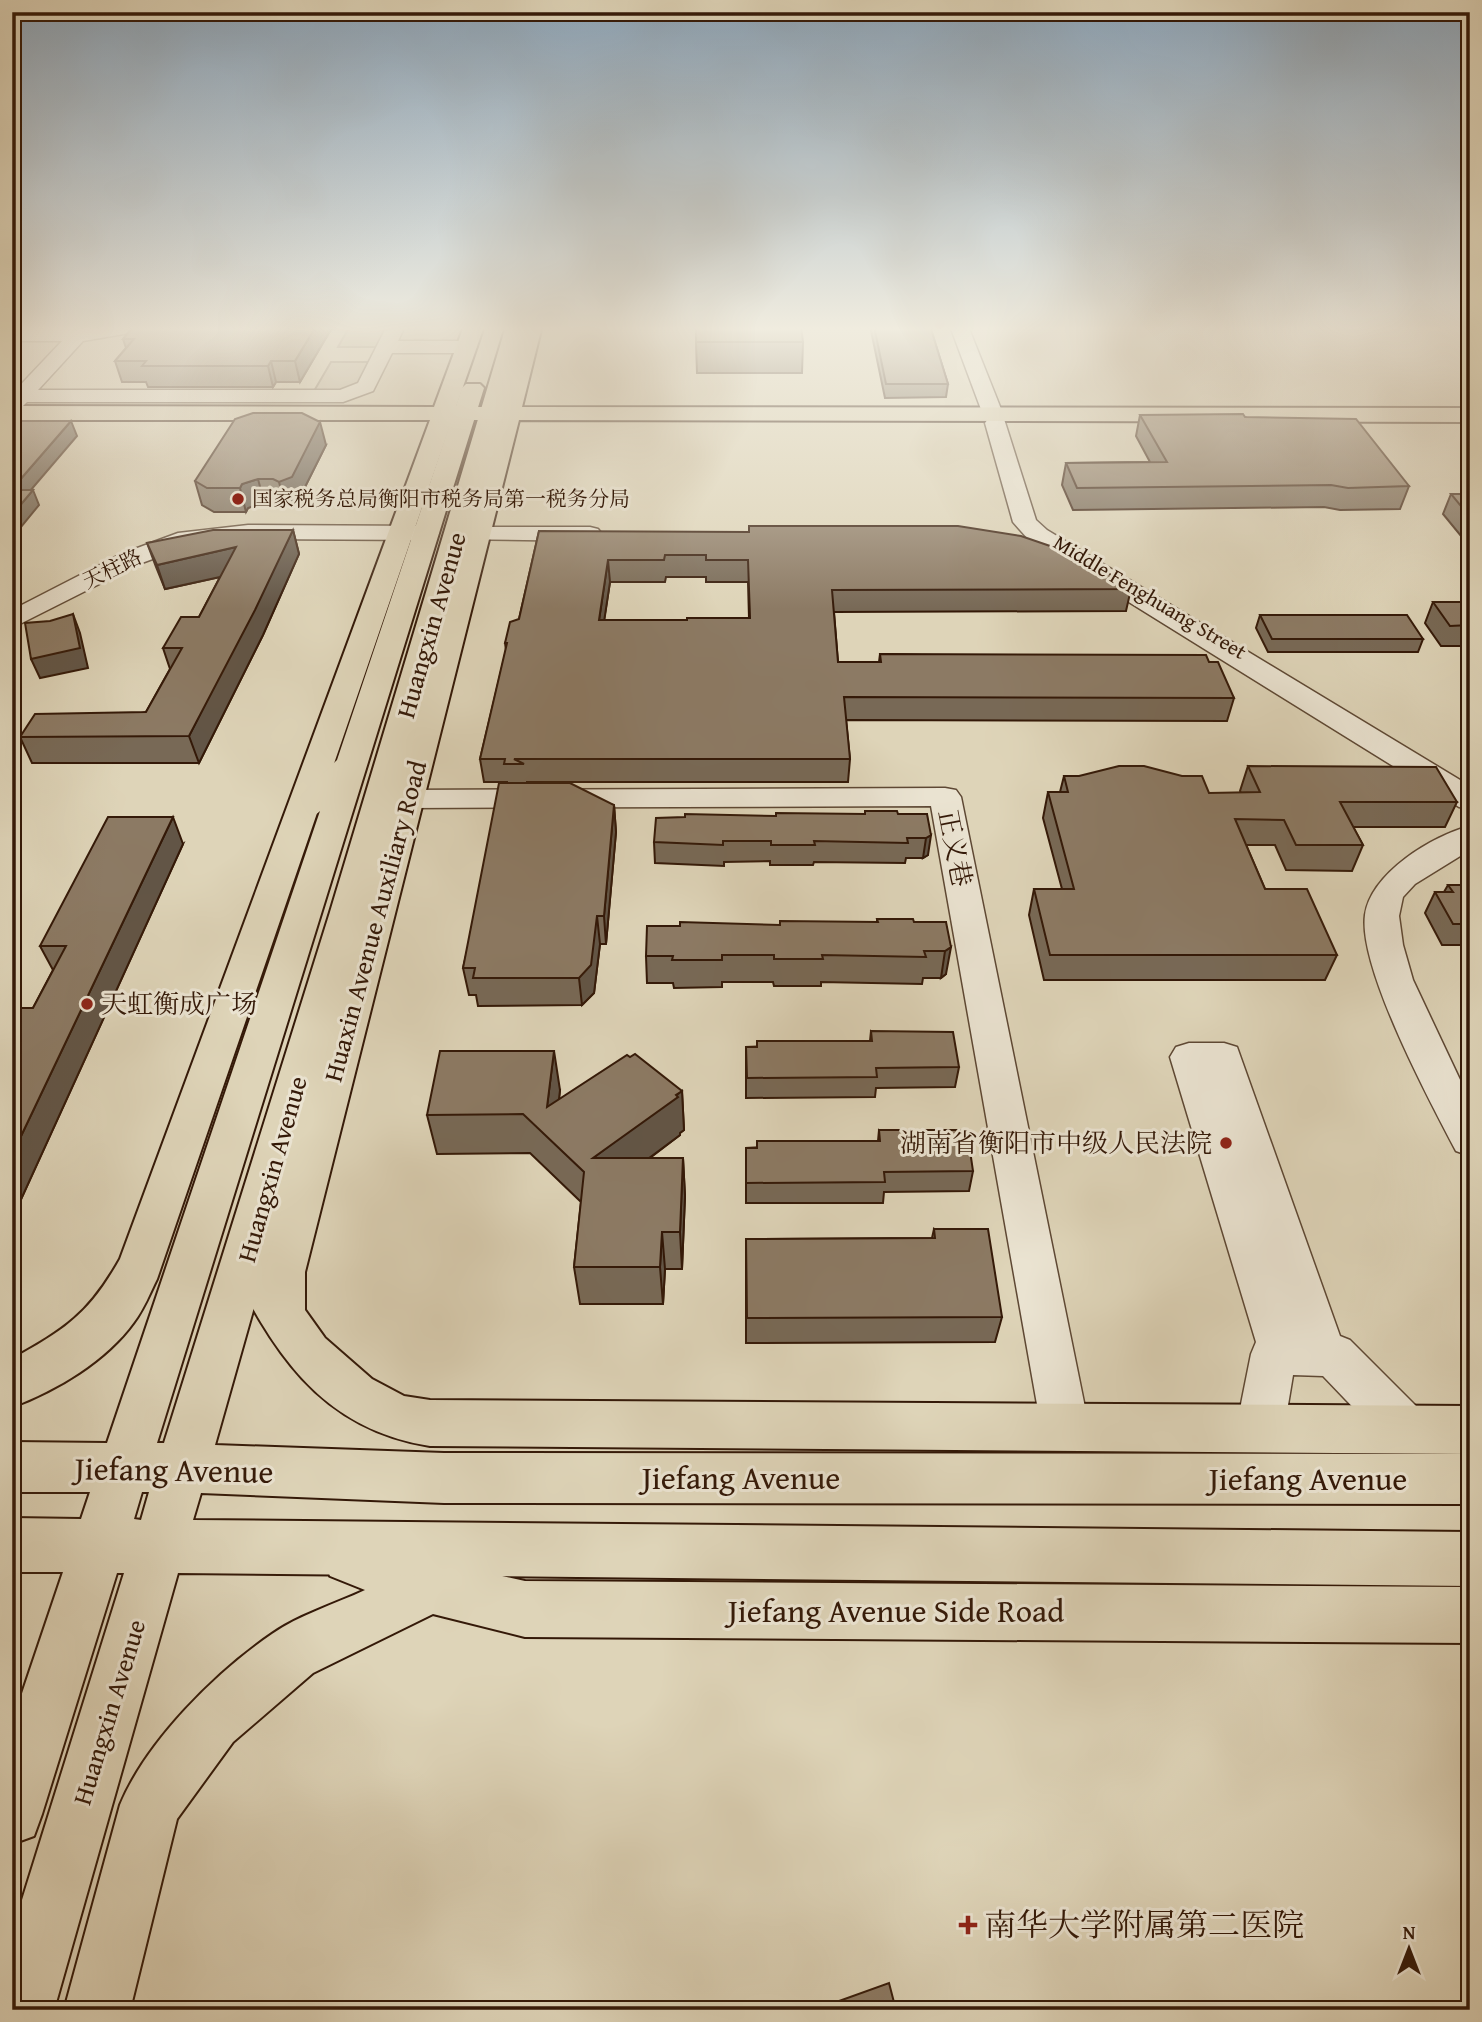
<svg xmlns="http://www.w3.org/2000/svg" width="1482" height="2022" font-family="'Gentium Book Plus','Noto Serif SC',serif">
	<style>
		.green { fill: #c1b49a; stroke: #7a6651; stroke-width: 2 }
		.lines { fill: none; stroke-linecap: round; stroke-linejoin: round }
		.minor-casing { stroke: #5e4834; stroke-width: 3 }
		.major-casing { stroke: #341908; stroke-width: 4 }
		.highway-casing { stroke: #341908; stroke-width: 4 }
		.minor { fill: #eae3d1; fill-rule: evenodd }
		.major { fill: #ded4b8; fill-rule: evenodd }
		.highway { fill: #ded4b8; fill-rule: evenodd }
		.wall { fill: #786956; stroke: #341908; stroke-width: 2; fill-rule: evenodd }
		.shaded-wall { fill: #625546; stroke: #341908; stroke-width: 2 }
		.building { fill: #8c7a64; stroke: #341908; stroke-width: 2; fill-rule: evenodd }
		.poi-dot { fill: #8f2418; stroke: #eae3d1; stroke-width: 2.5 }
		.labels { text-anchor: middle; stroke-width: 6; stroke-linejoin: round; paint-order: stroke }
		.far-poi-label { font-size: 21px; fill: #341908; stroke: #eae3d1; text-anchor: start }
		.far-street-label { font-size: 21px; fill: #341908; stroke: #eae3d1 }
		.street-label { font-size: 26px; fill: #341908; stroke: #eae3d1 }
		.poi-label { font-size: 26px; fill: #341908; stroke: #eae3d1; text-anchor: start }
		.near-street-label { font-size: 32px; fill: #341908; stroke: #eae3d1 }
		.near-poi-label { font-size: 32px; fill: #341908; stroke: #eae3d1; text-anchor: start }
	</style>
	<rect width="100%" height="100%" fill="#ded4b8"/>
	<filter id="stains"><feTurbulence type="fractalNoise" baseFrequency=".00286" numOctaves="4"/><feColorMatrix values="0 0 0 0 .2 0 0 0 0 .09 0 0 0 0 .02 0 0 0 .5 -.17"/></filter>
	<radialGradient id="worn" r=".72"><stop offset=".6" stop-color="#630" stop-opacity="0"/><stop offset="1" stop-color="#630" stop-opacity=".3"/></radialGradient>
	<path class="green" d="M350,326h39l-12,21h-39z
		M331,362h41l-15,30 -43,-1z"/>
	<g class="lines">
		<g class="minor-casing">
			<path id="minor" d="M106,326h39l-9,6 -53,9 -45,49h302l18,-7 29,-57h18l-7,15h69l10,6 -10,6h-75l-19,38 -30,11h-316l-8,8 -7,2v-18l50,-53h-50v-12l65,1z
				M950,326h18l33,83 5,6 -2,4 32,101 11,10 423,256v23l-11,-2 -430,-267 -16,-18 -28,-99 3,-4 -6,-7z
				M248,525l179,1 8,2 4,5 -4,5 -8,2 -179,-1 -57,6 -52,19 -127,64v-18l109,-56 57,-21z
				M458,527h132l8,2 4,5 -4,5 -8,2 -140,-2 -4,-5 4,-5z
				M945,788l11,2 5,7 128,630 -7,16 -17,6 -17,-6 -7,-16 -110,-621 -523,2 -11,-2 -5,-7 5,-7 11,-2z
				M1470,826v24l-55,34 -12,13 -4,19 4,29 10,35 57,121v55l-14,-5c-26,-49 -98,-184 -91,-236 6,-42 67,-79 105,-89z
				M1189,1043h35l13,4 103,289 10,4 73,73 7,16 -7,16 -17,6 -17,-6 -66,-69 -30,-1 -9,54 -7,16 -17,6 -17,-6 -7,-16 15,-75 5,-12 -86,-285 6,-10z"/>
		</g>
		<g class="major-casing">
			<path id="major" d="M464,326h20l-28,81h45l22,-81h19l-20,81 948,1v14l-951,-2 -214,852v38l20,28 47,41 32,17 26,4 1040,6v48l-1040,-8c-113,-18 -159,-98 -206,-193l7,-14 16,-5 16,5 4,6 230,-825h-45l-295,859c-7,14 -13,30 -23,43 -28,39 -77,68 -122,85v-48c54,-30 77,-45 108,-100l310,-839h-418v-14l422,1z
				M349,1530l79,29 13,-4 19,8 2,4 63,14 945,6v56l-945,-6 -92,-23 -120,59 -80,69 -56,77 -47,191h-66l56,-205c26,-63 96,-133 152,-171 27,-19 63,-30 93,-44l-35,-14 -8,-19 8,-19z"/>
		</g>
		<g class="highway-casing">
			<path id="highway" d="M506,326h20l-160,586 -151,533 229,8 1026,1v50l-1026,-1 -243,-10 -8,27 1277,12v54l-1292,-13 -124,437h-42v-78l112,-359h-7l-75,241 -8,22 -22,8v-121l51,-151h-51v-54l69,1 9,-27h-78v-50l95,1 213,-632c-9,9 -17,8 -29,5l-4,-7 50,-49 125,-372 4,-4h14l4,4 -327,1055h7l166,-531zM142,1492h7l-8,28 -7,-1z"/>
		</g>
		<use href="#minor" class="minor"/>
		<use href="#major" class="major"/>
		<use href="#highway" class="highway"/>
	</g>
	<path class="wall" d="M134,326h199l-33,56h-24l-3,5h-125l-2,-5h-24l-7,-21 11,-13 -3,-9z
		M870,326h60l18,58 -2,13 -61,1z
		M696,342h107l-1,31h-105z
		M1140,415l105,2 164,69 -9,23 -60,1 -16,-3 -251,3 -11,-25 4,-22 84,-1 -14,-26z
		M326,445l-28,56 -13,5 -6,-3 -15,-1 -16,6 -2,4h-32l-12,-7 -7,-24z
		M1451,494h19v53l-27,-33z
		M293,530l6,24 -36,81 -64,128h-167l-12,-26 126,-25 24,-43 -7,-21 36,-31 21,-40 -55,12 -9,-22 -9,-24z
		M539,531l592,58 -5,22 -292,1 4,50h41l1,-8 329,8 25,36 -7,23 -381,-1 4,39 -2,23h-321v1l87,22 2,27 -10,112h-6l-6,49 -12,12 -104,1 -2,-11h-7l-6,-27 44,-185v-1h-23l-4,-23 26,-109 -1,-7 14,-24zM666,577h40v5h42l1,36 -62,2h-83l6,-38h55z
		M1433,602h37v44h-29l-16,-23z
		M1260,615l163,24 -5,13h-150l-12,-24z
		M1248,766l209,36 -12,25h-92l10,18 -11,26 -66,-1 -11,-25h-29l19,44 72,66 -12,25h-281l-15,-65 5,-26h28l-19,-71 5,-26h12l4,-16h118l27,17h32l-1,-2z
		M898,814h29l1,41 -5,3h-17l-1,5 -91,-1 -1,3h-43v-4l-46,1v4l-69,-3 -1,-21 122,-26z
		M183,844l-165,362h-6v-198h21l20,-38 -13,-24z
		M1448,885h22v60h-28l-17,-32 10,-21h9z
		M877,919l37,3h32v52l-5,4h-18l-1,6 -101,-2v4h-47l-1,-4h-51v5l-48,1 -1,-5h-26l-1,-27 134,-31 97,-3z
		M871,1031l88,36 -4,20 -79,1 -1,9 -129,1v-51l124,-6z
		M560,1090l-1,9 123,-8 2,39 -4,3v2l-30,23h33l2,38 -3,73h-17l-2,35h-83l-6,-37 7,-65 -51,-49 -93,1 -10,-39z
		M879,1130l94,41 -4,20 -85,1 -1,11h-137v-55l132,-7z
		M934,1229l68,88 -7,25 -249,1v-104l186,-1z"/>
	<path class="shaded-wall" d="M316,326h17l-33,56 -5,-21z
		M271,361l5,21 -3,5 -5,-21z
		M71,421l6,15 -59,69 -6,-16z
		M320,422l6,23 -28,56 -13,5 -6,-24z
		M258,479l6,23 -16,6 -2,4 -6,-24 2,-4z
		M33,490l6,15 -27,33v-23z
		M293,530l6,24 -36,81 -64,128 -10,-27z
		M236,547l7,25 -78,17 -8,-24z
		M608,560l2,22 -9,60 -2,-22z
		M73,614l7,19 8,35 -48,10 -9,-19z
		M614,805l2,27 -10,112 -2,-28z
		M173,817l10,27 -165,362 -6,-9v-42z
		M931,835l-3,20 -5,3 3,-20z
		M597,916l3,28 -6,49 -12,12 -3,-27z
		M951,947l-5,27 -5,4 4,-27z
		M554,1051l6,39 -6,53 -7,-36z
		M682,1091l2,39 -4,3v2l-82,61 -5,-38z
		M683,1158l2,38 -3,73 -2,-37z
		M662,1232l3,37 -2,35 -3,-37z"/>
	<path class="building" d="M134,326h182l-21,35h-24l-3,5h-126l4,-5h-31l19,-22h-11z
		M696,326h105l2,16h-107z
		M874,326h56l18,58h-62z
		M253,413h49l18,9 -28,55 -13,5 -6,-3h-15l-16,5 -2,4h-33l-12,-7 40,-62z
		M1243,414l2,3 111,2 53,67 -61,2 -17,-3 -254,3 -11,-25 101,-1 -27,-47z
		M12,421h59l-59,68z
		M12,490h21l-21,25z
		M1451,494h19v23z
		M749,526h209l63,10 67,23 43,30 -299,1 6,72h43l-1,-8 326,1 3,7h9l16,36 -390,-1 6,62h-336l10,5h-20l1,-5h-25l27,-116h-2l5,-21 9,-3 20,-88 210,1zM665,555h41v5h42l2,58h-63v2h-88l9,-60h56z
		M213,530h80l-38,80 -66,126 -169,1 15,-23 111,-2 36,-64h-19l18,-31h18l37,-70 -79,18 -10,-22z
		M1433,602h37v23l-20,1z
		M73,614l7,34 -49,11 -6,-36 25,-2z
		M1260,615h147l16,24h-151z
		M1119,766h25l38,10h20l7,17 51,-1 -12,-26 188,1 21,35h-117l23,43h-67l-12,-25 -49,-1 30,70h42l30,66h-287l-16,-66h40l-26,-97h20l-4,-16h15z
		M499,783h71l44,22 -10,111h-7l-6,49 -12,13h-106l2,-10h-12z
		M865,811h32l1,3h29l4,21 -5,3h-19l1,5 -94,-2 1,4h-44v-4h-48v4l-69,-3 2,-24 29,-1v-3l91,2v-3l89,1z
		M108,817h65l-161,338v-147h21l33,-62h-26z
		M1448,885h22v39h-17l-18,-32h18z
		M877,919h36l1,3h32l5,25 -6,4h-21l2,6 -104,-2 1,4h-49v-4h-52v5h-50l1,-4h-27l1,-30h33v-4l100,3v-4l98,1z
		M871,1031l82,1 6,35 -83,1 1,9 -130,1 -1,-31h11v-6h115z
		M440,1051h114l-7,56 80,-52 3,2 5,-3 47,37 -6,4 2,2 -85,61h90l-3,74h-18l-2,35h-86l10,-95 -61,-58 -96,1z
		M879,1130h88l6,41 -89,1 1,10 -139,1v-35h11v-7h123z
		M934,1229h54l14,88 -255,1 -1,-79 189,-1z
		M889,1983l7,27h-82z"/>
	<linearGradient id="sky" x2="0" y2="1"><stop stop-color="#8da7bd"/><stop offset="0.54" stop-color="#f0ecdf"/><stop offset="1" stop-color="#f0ecdf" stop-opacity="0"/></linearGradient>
	<rect width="1482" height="609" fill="url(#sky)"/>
	<g class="poi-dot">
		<circle cx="238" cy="499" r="7"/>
		<circle cx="87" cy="1004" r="7"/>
		<circle cx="1226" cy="1143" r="7"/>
		<path d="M964.5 1914.5h7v7h7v7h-7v7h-7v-7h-7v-7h7z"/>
	</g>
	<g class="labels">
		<g class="far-poi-label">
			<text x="252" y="506">国家税务总局衡阳市税务局第一税务分局</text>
		</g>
		<g class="far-street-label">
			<text transform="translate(112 569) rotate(-26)" y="7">天柱路</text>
			<text transform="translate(1150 597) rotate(31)" y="7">Middle Fenghuang Street</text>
		</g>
		<g class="street-label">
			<text transform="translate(431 625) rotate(-74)" y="9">Huangxin Avenue</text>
			<text transform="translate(955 848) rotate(79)" y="9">正义巷</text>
			<text transform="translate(375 921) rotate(-75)" y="9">Huaxin Avenue Auxiliary Road</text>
			<text transform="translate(272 1169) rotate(-74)" y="9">Huangxin Avenue</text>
			<text transform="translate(109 1712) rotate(-73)" y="9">Huangxin Avenue</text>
		</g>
		<g class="poi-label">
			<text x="101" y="1013">天虹衡成广场</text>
			<text x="1212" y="1152" text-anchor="end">湖南省衡阳市中级人民法院</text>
		</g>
		<g class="near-street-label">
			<text transform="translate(174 1470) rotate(1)" y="11">Jiefang Avenue</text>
			<text x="741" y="1489">Jiefang Avenue</text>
			<text x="1308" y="1490">Jiefang Avenue</text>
			<text x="896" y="1622">Jiefang Avenue Side Road</text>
		</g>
		<g class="near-poi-label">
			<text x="984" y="1936">南华大学附属第二医院</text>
		</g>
	</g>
	<rect width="1482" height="2022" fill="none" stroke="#ded4b8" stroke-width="42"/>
	<rect x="14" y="14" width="1454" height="1994" fill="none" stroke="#341908" stroke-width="3.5"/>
	<rect x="21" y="21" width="1440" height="1980" fill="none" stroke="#341908" stroke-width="2"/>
	<g transform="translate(1409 1949)" stroke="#eae3d1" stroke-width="5" paint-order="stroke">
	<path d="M0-5L12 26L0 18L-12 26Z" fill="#341908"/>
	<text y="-10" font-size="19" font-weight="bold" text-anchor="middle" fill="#341908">N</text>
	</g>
	<rect width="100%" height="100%" filter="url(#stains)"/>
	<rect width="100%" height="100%" fill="url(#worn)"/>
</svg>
